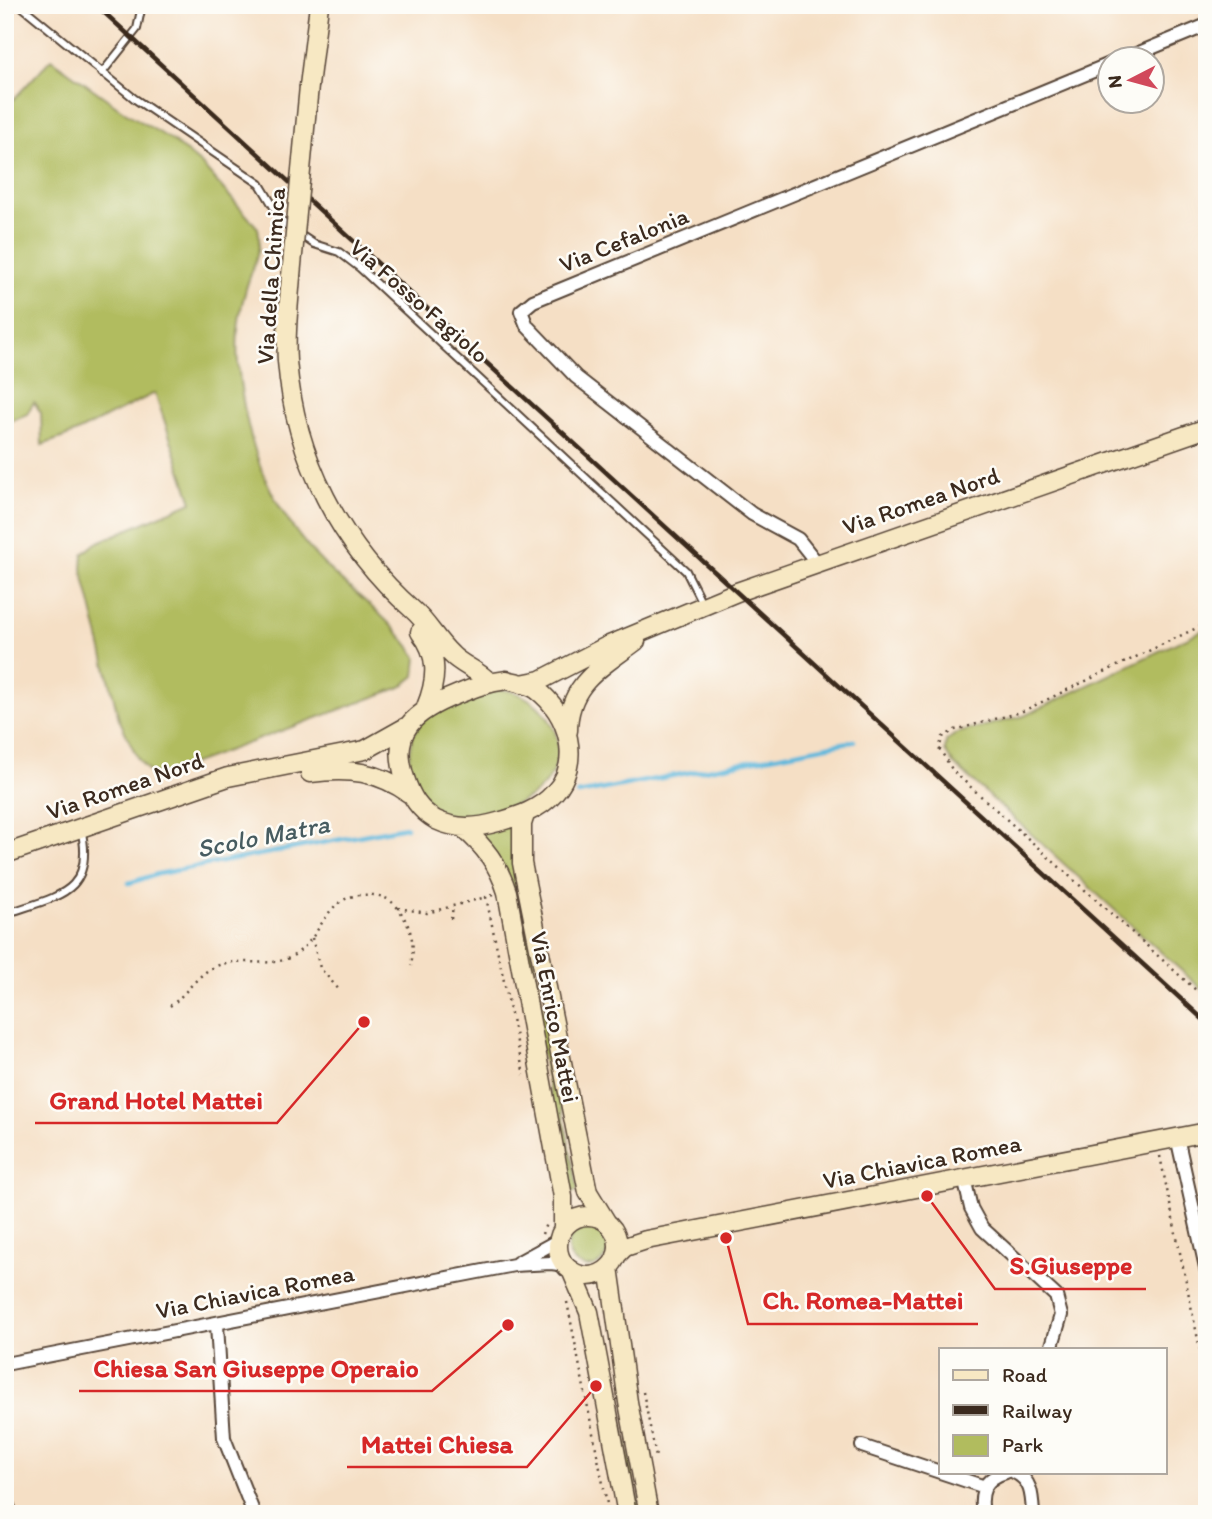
<svg xmlns="http://www.w3.org/2000/svg" width="1212" height="1519" font-family="Itim,sans-serif">
	<style>
		.green { fill: #b1bc5e; stroke: #76733e; stroke-width: 2 }
		.lines { fill: none; stroke-linecap: round; stroke-linejoin: round }
		.stream { stroke: #5eb8dc; stroke-width: 4.5 }
		.lane-casing { stroke: #574537; stroke-width: 10 }
		.street-casing { stroke: #574537; stroke-width: 16 }
		.secondary-casing { stroke: #574537; stroke-width: 21 }
		.path { stroke: #574537; stroke-width: 2.5; stroke-dasharray: 2 5; stroke-linecap: butt }
		.lane { stroke: #fff; stroke-width: 6 }
		.street { stroke: #fff; stroke-width: 12 }
		.secondary { stroke: #f7e8c3; stroke-width: 18 }
		.rail { stroke: #3b2a1e; stroke-width: 4.5 }
		.secondary-bridge-casing { stroke: #574537; stroke-width: 21; stroke-linecap: butt }
		.secondary-bridge { stroke: #f7e8c3; stroke-width: 18 }
		.labels { text-anchor: middle; stroke-width: 5; stroke-linejoin: round; paint-order: stroke }
		.street-label { font-size: 24px; fill: #3b2a1e; stroke: #fdfcf7 }
		.water-label { font-size: 26px; font-style: italic; fill: #475c60; stroke: #fdfcf7 }
		.leader { fill: none; stroke: #d62828; stroke-width: 2.5 }
		.callout-dot { fill: #d62828; stroke: #fdfcf7; stroke-width: 2.5 }
		.callout-label { font-size: 26px; text-anchor: middle; font-weight: bold; fill: #d62828; stroke: #fdfcf7; stroke-width: 5; stroke-linejoin: round; paint-order: stroke }
	</style>
	<rect width="100%" height="100%" fill="#fdfcf7"/>
	<filter id="ink" filterUnits="userSpaceOnUse"><feTurbulence type="fractalNoise" baseFrequency=".0143" numOctaves="2"/><feDisplacementMap in="SourceGraphic" scale="14" xChannelSelector="R" yChannelSelector="G"/><feConvolveMatrix kernelMatrix="1 2 1 2 8 2 1 2 1" color-interpolation-filters="sRGB"/></filter>
	<filter id="wash" filterUnits="userSpaceOnUse"><feTurbulence type="fractalNoise" baseFrequency=".00686" numOctaves="4" result="noise"/><feDisplacementMap in="SourceGraphic" scale="28" xChannelSelector="R" yChannelSelector="G"/><feGaussianBlur stdDeviation="1.57" result="paint"/><feColorMatrix in="noise" values="0 0 0 0 0 0 0 0 0 0 0 0 0 0 0 0 0 1.4 0 .05"/><feComposite in="paint" operator="in"/></filter>
	<g filter="url(#wash)">
		<rect width="100%" height="100%" fill="#f5dfc5"/>
		<path class="green" d="M51,59l74,53 45,27 31,25 57,64c5,22 -6,40 -12,61 -7,23 -10,51 -8,74 8,85 33,153 97,212 29,26 60,49 82,82l-2,19 -14,11 -234,86h-17l-12,-14 -19,-40 -37,-150 1,-15 13,-11 96,-41 -37,-109 -80,40 -33,12 -1,-32 -7,-11 -7,12 -22,9v-322h7z
			M1207,628v366l-254,-231 -8,-12 1,-10 11,-8 67,-17z
			M499,689c46,4 80,58 44,97 -14,15 -33,21 -52,26 -10,2 -21,7 -32,6 -42,-5 -65,-62 -38,-95 18,-21 52,-30 78,-34z
			M512,825l5,52 61,313 -9,3 -59,-307 -34,-51z
			M568 1247a20 20 0 1 1 40 0a20 20 0 1 1-40 0Z
			M606,1344l35,170h-9l-32,-169z"/>
		<g class="lines">
			<path class="stream" d="M578,794l276,-53
				M129,883l29,-9 248,-47"/>
		</g>
	</g>
	<g filter="url(#ink)">
		<g class="lines">
			<g class="lane-casing">
				<path id="lane" d="M20,5l115,94 125,85 24,40 30,20 25,8 21,16 326,303 16,32
					M102,73l35,-44 5,-24
					M5,914c52,-18 91,-20 76,-86"/>
			</g>
			<g class="street-casing">
				<path id="street" d="M1122,60l85,-35
					M817,563l-19,-24 -46,-25 -176,-137 -49,-51 -6,-15 12,-10 577,-237
					M1177,1137l30,135
					M964,1178l7,30 11,20 74,68 5,19 -10,34
					M517,1263l42,-23
					M217,1325l7,113 30,76
					M5,1364l509,-99 37,-2 15,2
					M862,1446l123,41
					M1014,1472c18,8 18,24 19,42
					M5,1498l6,16
					M983,1514c-4,-21 1,-36 23,-42"/>
			</g>
			<g class="secondary-casing">
				<path id="secondary" d="M309,86l10,-81
					M291,276c-2,28 -6,57 -4,85 8,98 53,184 126,249 14,12 24,31 38,44 11,12 28,16 38,28
					M420,632c19,23 17,48 6,75
					M507,680c10,3 22,4 30,10 31,23 46,72 17,103 -15,17 -35,23 -56,29 -21,6 -41,8 -62,-2 -17,-10 -25,-23 -31,-42 -16,-48 11,-67 51,-83 17,-7 32,-13 51,-15z
					M521,684l20,-4 66,-34 130,-54 470,-164
					M568,731c0,-48 34,-64 68,-90
					M310,773c39,-5 68,-2 100,21
					M525,815l-3,9v39l66,329 19,31
					M463,828c22,19 35,36 44,64l56,305v33
					M5,854l223,-77 137,-27 41,-23
					M558 1246a30 30 0 1 1 60 0a30 30 0 1 1-60 0Z
					M616,1256l9,-9 21,-7 561,-108
					M609,1267l19,135 21,112
					M571,1270l18,42 38,202"/>
			</g>
			<path class="path" d="M1207,623l-186,89 -66,18 -12,7 -4,11 14,23 254,229
				M493,895l-7,2 38,178
				M398,908l29,5 59,-16
				M451,919l2,-12
				M312,938l8,30 21,24
				M170,1006c17,-12 29,-35 49,-41 25,-9 55,6 78,-12 30,-22 27,-62 76,-58 12,1 20,6 27,16 12,18 15,33 11,55
				M1201,1147l6,27
				M1160,1156l47,227
				M542,1234l5,-13
				M567,1302l42,212
				M643,1392l13,65
				M665,1507l2,7"/>
			<use href="#lane" class="lane"/>
			<use href="#street" class="street"/>
			<use href="#secondary" class="secondary"/>
			<path class="rail" d="M96,5l1111,1018"/>
			<g class="secondary-bridge-casing">
				<path id="secondary-bridge" d="M291,276l18,-190"/>
			</g>
			<use href="#secondary-bridge" class="secondary-bridge"/>
		</g>
	</g>
	<g class="labels">
		<g class="street-label">
			<text transform="translate(624 240) rotate(-22)" y="8">Via Cefalonia</text>
			<text transform="translate(271 276) rotate(-86)" y="8">Via della Chimica</text>
			<text transform="translate(419 301) rotate(41)" y="8">Via Fosso Fagiolo</text>
			<text transform="translate(921 501) rotate(-19)" y="8">Via Romea Nord</text>
			<text transform="translate(125 786) rotate(-19)" y="8">Via Romea Nord</text>
			<text transform="translate(555 1017) rotate(79)" y="8">Via Enrico Mattei</text>
			<text transform="translate(922 1162) rotate(-11)" y="8">Via Chiavica Romea</text>
			<text transform="translate(255 1292) rotate(-11)" y="8">Via Chiavica Romea</text>
		</g>
		<g class="water-label">
			<text transform="translate(263 836) rotate(-11)" y="9">Scolo Matra</text>
		</g>
	</g>
	<path class="leader" d="M364 1022L277 1123H35M927 1196L995 1289H1146M726 1238L748 1324H978M508 1325L432 1391H79M596 1386L527 1467H347"/>
	<g class="callout-dot">
		<circle cx="364" cy="1022" r="7"/>
		<circle cx="927" cy="1196" r="7"/>
		<circle cx="726" cy="1238" r="7"/>
		<circle cx="508" cy="1325" r="7"/>
		<circle cx="596" cy="1386" r="7"/>
	</g>
	<g class="callout-label">
		<text x="156" y="1109">Grand Hotel Mattei</text>
		<text x="1071" y="1274">S.Giuseppe</text>
		<text x="863" y="1309">Ch. Romea-Mattei</text>
		<text x="256" y="1377">Chiesa San Giuseppe Operaio</text>
		<text x="437" y="1453">Mattei Chiesa</text>
	</g>
	<rect width="1212" height="1519" fill="none" stroke="#fdfcf7" stroke-width="28"/>
	<rect x="939" y="1348" width="228" height="126" fill="#fdfcf7" stroke="#afa8a0" stroke-width="2"/>
	<rect x="953" y="1370" width="35" height="10" fill="#f7e8c3" stroke="#afa8a0" stroke-width="2"/>
	<text x="1002" y="1382" font-size="21" fill="#3b2a1e">Road</text>
	<rect x="953" y="1405" width="35" height="10" fill="#3b2a1e" stroke="#afa8a0" stroke-width="2"/>
	<text x="1002" y="1418" font-size="21" fill="#3b2a1e">Railway</text>
	<rect x="953" y="1435" width="35" height="21" fill="#b1bc5e" stroke="#afa8a0" stroke-width="2"/>
	<text x="1002" y="1452" font-size="21" fill="#3b2a1e">Park</text>
	<g transform="translate(1131 80) rotate(264)"><circle r="33" fill="#fdfcf7" stroke="#afa8a0" stroke-width="2"/>
	<path d="M0-5L12 26L0 18L-12 26Z" fill="#d1495b"/>
	<text y="-10" font-size="19" font-weight="bold" text-anchor="middle" fill="#3b2a1e">N</text>
	</g>
</svg>
